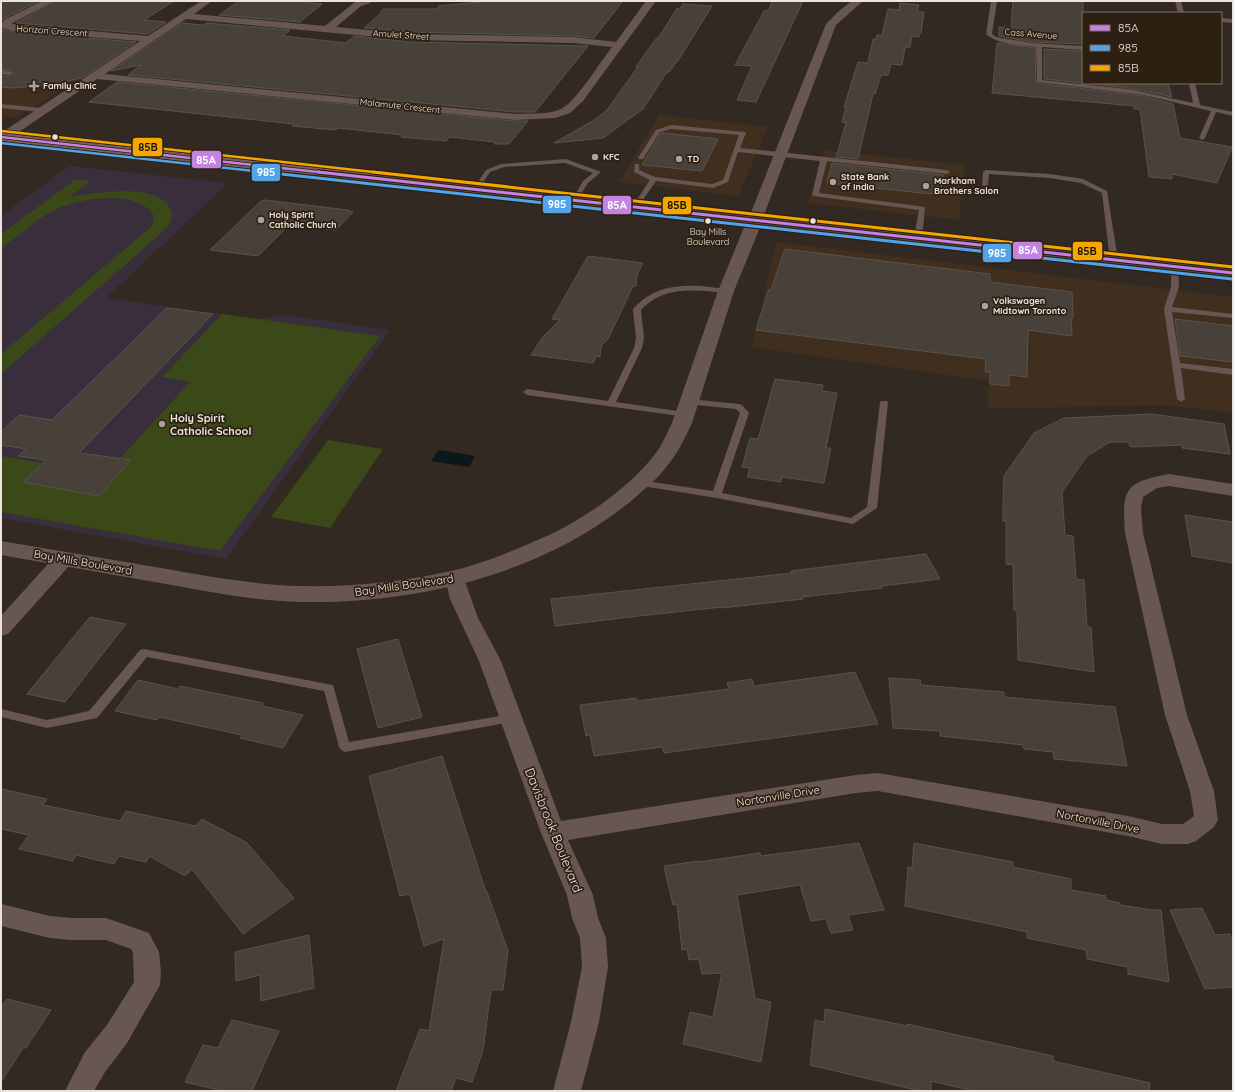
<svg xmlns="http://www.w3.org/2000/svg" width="1234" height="1092" font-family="Quicksand,sans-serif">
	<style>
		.built { fill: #402f1e }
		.education { fill: #392f3c }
		.green { fill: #3b4818 }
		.water { fill: #0b171a }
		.building { fill: #484139; stroke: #59534c }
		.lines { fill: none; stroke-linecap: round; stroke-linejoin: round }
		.service { fill: #685652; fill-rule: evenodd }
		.minor { fill: #685652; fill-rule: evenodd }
		.tertiary { fill: #685652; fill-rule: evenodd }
		.secondary { fill: #73605b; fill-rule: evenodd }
		.bus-1-far1-casing { stroke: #2d2013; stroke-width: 4 }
		.bus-1-casing { stroke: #2d2013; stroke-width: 5.5 }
		.bus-2-far1-casing { stroke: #2d2013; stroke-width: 4 }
		.bus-2-casing { stroke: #2d2013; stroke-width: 5.5 }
		.bus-3-far1-casing { stroke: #2d2013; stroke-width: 4 }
		.bus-3-casing { stroke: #2d2013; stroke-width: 5.5 }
		.bus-1-far1 { stroke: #c483df; stroke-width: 2.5 }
		.bus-1 { stroke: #c483df; stroke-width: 3 }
		.bus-2-far1 { stroke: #53a3e8; stroke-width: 2.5 }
		.bus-2 { stroke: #53a3e8; stroke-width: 3 }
		.bus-3-far1 { stroke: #f7a600; stroke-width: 2.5 }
		.bus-3 { stroke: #f7a600; stroke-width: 3 }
		.poi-dot { fill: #aba29a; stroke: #2d2013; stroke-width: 1.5 }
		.bus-dot { fill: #ece3da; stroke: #2d2013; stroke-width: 1.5 }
		.labels { text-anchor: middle; stroke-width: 3.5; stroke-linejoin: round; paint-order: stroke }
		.far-street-label { font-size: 9px; fill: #ece3da; stroke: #2d2013 }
		.far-poi-label { font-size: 9px; font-weight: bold; fill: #ece3da; stroke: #2d2013; text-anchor: start }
		.far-bus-label { font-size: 9px; fill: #ece3da; stroke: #2d2013 }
		.poi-label { font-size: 11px; font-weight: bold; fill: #ece3da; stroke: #2d2013; text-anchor: start }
		.street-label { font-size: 11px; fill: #ece3da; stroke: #2d2013 }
		.near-street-label { font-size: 13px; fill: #ece3da; stroke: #2d2013 }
		.line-badge { stroke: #2d2013; stroke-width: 1.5 }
		.badge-label { font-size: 11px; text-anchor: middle; font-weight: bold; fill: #fff }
		.pale-badge-label { font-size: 11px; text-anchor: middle; font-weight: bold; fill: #111 }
	</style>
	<rect width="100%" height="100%" fill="#322a22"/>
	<path class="built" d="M1,63l89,9 -74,46 -15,-2z
		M659,115l109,12 -30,69 -119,-14z
		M824,150l141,15 -6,55 -151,-17z
		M776,242l457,55v116l-70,-8 -176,4 2,-28 -237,-34z"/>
	<path class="education" d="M69,166l159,17 -122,115 152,21 28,-4 104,15 -164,229 -225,-41v-302z"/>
	<path class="green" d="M75,180l15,1 -21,16c23,-4 84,-14 99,8 6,9 5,14 -1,23l-166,146v-20l151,-128 2,-10c-17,-27 -70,-18 -95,-8 -21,9 -40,27 -58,41v-15z
		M222,314l158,22 -160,215 -219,-39v-56l105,18 84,-92 -28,-5z
		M328,440l55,9 -53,79 -59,-11z"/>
	<path class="water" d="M438,450l37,6 -6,11 -38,-6z"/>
	<path class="building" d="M1,1h38l-36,18 -2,4z
		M55,1h119l-30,19 22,2 -18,12 -132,-11z
		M239,1h74l-3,2 12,1 -22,18 -81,-7z
		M489,1h134l-29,37 -21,-2 -163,-4 -46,-4 16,-14 3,-5h56l-1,-3z
		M772,1h31l-47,101 -19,-2 15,-34 -17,-1 29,-54 5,-1z
		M1013,1h70v43l-51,-2 -33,-6v-9l12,1z
		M900,3l19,2 -2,7h7l-3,21h-1l-1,4 -7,-1 -2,11 -5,1 -3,17 -11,-1 -3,11h-7l-6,19h-2l-15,65 -22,-2 10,-34 -4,-1 4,-15h-2l14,-45 10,1 5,-24h3l1,-4h5l6,-26 11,1z
		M683,4l29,2 -33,53 -10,13h-2l-24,37 -40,29 -49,5 40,-23 12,-9 32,-44h-2l19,-27 6,-6 16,-26 3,1z
		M182,23l21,2 4,-2 83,7 -7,6 63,7 8,-7 56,6 178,4 -53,66h-20l-387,-37 13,-10 -30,6z
		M1,29l12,3 123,10 -54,36 -30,6 -38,4 -13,-1v-11h8l4,-3 -2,-2 -10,-2z
		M999,43l36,5 1,34 1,1 106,13 30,8 7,34 52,9 -15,36 -45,-9v5l-23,-2 -9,-68h-6v-3l-142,-13 5,-49z
		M1044,49l39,2v32l-39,-4z
		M117,82l398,39h13l-19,23h-15l1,-2 -45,-5 -4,4 -45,-4 2,-2 -65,-7 -2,2 -44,-4 2,-2 -205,-22z
		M1086,83h82l4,14 -43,-9z
		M661,133h2l55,6 -16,32 -60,-6z
		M832,163l111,12 -2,20 -114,-12z
		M265,200l83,10 5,2 -17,18 -46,-6 -32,32 -48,-6 51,-49z
		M785,249l205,25v8l82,10 1,26 -2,1 1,17 -44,-6 -1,47 -18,-2v11l-19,-2v-12h-5l1,-13 -230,-29 13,-41 2,1z
		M588,256l55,7 -6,12 -1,11h-3l-25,53 -7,7 -1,11 -3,-1 -4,7 -62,-8 11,-17 18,-18 -8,-1z
		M167,308l46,6 -134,139 52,7 -32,36 -76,-14 23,-22 -28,-4 8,-7 -25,-4v-13l18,-17 33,5z
		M1175,319l58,7v36l-53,-6z
		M775,379l48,6 -1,6 15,2 -11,55h5l-7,35 -42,-6 -1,5 -34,-5 3,-9 -8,-1 8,-29 8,1z
		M1152,414l72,10 6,30 -48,-6v-3l-51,2 -3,-5h-18l-23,14 -25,36 3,43 8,1 3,43 8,1 3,47h4l3,45 -76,-12 -1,-49 -3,-1 -1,-45 -7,-1v-43h-3v-17l1,-28 30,-43 30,-15z
		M1185,515l48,7v41l-41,-7z
		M926,554l14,25 -59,7 1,2 -80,9 1,2 -81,9v-1l-83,9 -84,10 -4,-27 241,-26 -1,-2z
		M90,617l36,7 -61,78 -38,-8z
		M398,639l24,78 -44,11 -21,-79z
		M855,672l23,52 -214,29 -2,-6 -68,9 -4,-21 -4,1 -6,-31 56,-7 1,3 92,-12 -2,-6 25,-4 2,7z
		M889,678l31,2 1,5 83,7v5l111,10 12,59 -73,-7 -1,-7 -29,-3 -1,-4 -83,-9v-5l-47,-3z
		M138,680l40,9 2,-3 83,17 -1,3 41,9 -20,33 -43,-10 2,-3 -83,-18 -2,3 -42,-9z
		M442,756l44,136h1l21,59 -5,39h-12l-8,60 -11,32 -16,-4 -5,13h-55l24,-62 9,2 15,-92 -20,7 -14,-52 -10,2 -31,-120z
		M1,789l46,10 -4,6 77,16 6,-10 69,15 7,-7 45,24 47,55 -51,36 -51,-65 -7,7 -36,-20 -3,6 -27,-6 -5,8 -38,-9 -3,6 -54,-12 10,-14 -28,-6z
		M859,843l25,67 -36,5 5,15 -22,3 -5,-14 -15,2 -11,-36 -63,10 18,103 16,4 -10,60 -78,-18 7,-32 23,5 9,-44 -20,1 -3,-15 -10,1 -2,-11 -5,1 -5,-46 -4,1 -9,-39 35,-5v1l61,-9 1,3z
		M914,843l99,19v5l58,12v11l35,6v4l14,3v2l32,5h9l8,72 -41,-8v-7l-41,-8 -1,-9 -59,-12v-6l-122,-26 3,-39 4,1z
		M1202,908l13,27 15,-1 3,8v45l-28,2 -35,-79z
		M309,935l5,53 -53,13 -1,-26 -24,6 -1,-29z
		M7,999l44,11 -25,38h-3l-22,34v-75z
		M825,1009l82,17v-2l146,32v5l97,22 -1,8h-175l-43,-10v10h-11l-110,-26 5,-45 9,2z
		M232,1020l47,11 -27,60h-29l-38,-9 18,-37 15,3z"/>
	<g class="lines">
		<path class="service" d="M991,1h6l-5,33 4,3 36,6 51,3v4l-41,-3v33l87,9 64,14 -4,-20h6l5,22 33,7v4l-17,-4 -11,26 -3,2 -3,-2 12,-27 -68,-16 -106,-13 -1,-35c-15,-2 -38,-2 -50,-13z
			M1175,1h6l3,12h-6z
			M1221,18l12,1v4l-12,-1z
			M1,70l10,2 1,1 -3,2 -8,-1z
			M1,104l40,4 3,2 -3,2 -40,-4z
			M671,125l74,7 1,1 -6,15 207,22 3,2 -3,2 -120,-13 -8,32 106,14 -3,31 -4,2 -4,-2 5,-28 -106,-14 -1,-1 8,-34 -82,-9 -10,30 -15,6 -57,-7 -19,27h-4l-1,-1 18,-27 -16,-8 1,-8h4v6l16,7 57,7 11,-4 16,-45 -68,-6 -11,3 -17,27h-4l-1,-1 18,-28z
			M566,159l35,13 -13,11 -11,18 -5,-1 11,-19 10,-8 -28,-10 -61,4 -14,5 -12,18 -5,-1 13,-19 15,-6z
			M986,170l64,4 33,5 24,12 11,69 -1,2h-3l-4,-2 -8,-67 -21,-10 -31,-5 -61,-4 -1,11 -3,2 -3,-2 1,-13z
			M1171,264h3l4,2 1,21 -7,20 61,7v4l-61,-6 8,51 53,6v6l-52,-7 4,31 -4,3 -4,-3 -13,-90 7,-22z
			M702,286l24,3 4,2 -4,2c-31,-3 -62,-8 -85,17l3,28 -2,10 -26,54 68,10 3,1 1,2 -1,2 -160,-22 -4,-3 4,-3 81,12 26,-53 2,-10 -3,-28 1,-2c20,-21 41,-23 68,-22z
			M689,399l50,5 3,1 7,8 -27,80 129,25 16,-11 13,-104 1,-2h6l1,2 -11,105 -24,16 -136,-26 -81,-13 -2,-2 5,-3 74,11 27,-78 -4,-4 -50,-5 -1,-2z
			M144,649l189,36 16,57 162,-28 4,1 2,3 -2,3 -4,1 -166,30 -4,-2 -2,-3 -15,-56 -177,-34 -50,61 -50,10 -46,-11v-8l46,11 42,-9 51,-61z"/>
		<path class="minor" d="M42,1h12l-43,23 137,12 53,-35h11l-18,13 131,12 30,-24 17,-1 -2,2 -9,3 -25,21 74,7 163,3 43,5 30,-41h10l-73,100 -13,12 -15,5 -40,2 -418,-41 -90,61h-6v-7l139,-92 -127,-10 -11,-3 -1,-2 3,-6zM186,19l224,21 163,3 39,4c-12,15 -36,55 -51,62 -14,6 -31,4 -46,5l-410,-40z
			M852,1h11l-27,24 -74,195 -2,3h-10l-2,-3 78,-196 14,-14z
			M1169,474l64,10v12l-64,-10 -12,2 -14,9 -2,11 2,25 44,182 27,76 4,29 -4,7 -18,14 -8,3h-26l-34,-8 -250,-45 -22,2 -288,47 25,55 5,23 8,20 2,29 -9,55 -18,69h-28l18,-69 11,-55 -2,-29 -8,-20 -5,-23 -26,-62 -62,-172 -29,-62 -5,-21 3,-5 7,-2 7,2 16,45 23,43 60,160 295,-46 22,-2 250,43 34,8h21l11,-8 -4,-25 -25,-76 -40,-182c-3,-43 -1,-51 44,-59z
			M63,554l7,1 3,5 -3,5 -62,69 -7,2v-20l55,-61z
			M1,904l49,12 21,2h35l43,15 10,19 2,21 -1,12 -33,58 -22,29 -11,19h-29l20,-39 22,-27 27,-43 -1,-29 -2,-4 -25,-9h-35l-21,-2 -49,-12z"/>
		<path class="tertiary" d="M755,215l5,2 3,3 -29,71 -42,132c-7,15 -14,30 -25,43 -8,11 -19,20 -29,29 -89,78 -220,109 -337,107 -45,-1 -91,-10 -135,-18 -55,-10 -110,-19 -165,-29v-14c55,9 111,19 166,28 45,8 89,16 135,17 49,1 101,-4 149,-15 31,-7 61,-20 89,-32 40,-17 85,-48 112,-81 9,-10 14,-23 20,-35l46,-132 29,-71 3,-3z"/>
		<path class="secondary" d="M1,133l1232,135v10l-1232,-137z"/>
		<g class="bus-1-far1-casing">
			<path id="bus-1-far1" d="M1,137l326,36"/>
		</g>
		<g class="bus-1-casing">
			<path id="bus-1" d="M318,172l915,101"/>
		</g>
		<g class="bus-2-far1-casing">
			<path id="bus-2-far1" d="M1,143l271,30"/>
		</g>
		<g class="bus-2-casing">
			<path id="bus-2" d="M263,172l969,107"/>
		</g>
		<g class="bus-3-far1-casing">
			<path id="bus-3-far1" d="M2,131l380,42"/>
		</g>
		<g class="bus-3-casing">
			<path id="bus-3" d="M373,172l860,95"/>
		</g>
		<use href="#bus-1-far1" class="bus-1-far1"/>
		<use href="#bus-1" class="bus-1"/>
		<use href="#bus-2-far1" class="bus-2-far1"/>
		<use href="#bus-2" class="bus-2"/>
		<use href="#bus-3-far1" class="bus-3-far1"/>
		<use href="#bus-3" class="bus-3"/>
	</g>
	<g class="poi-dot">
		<path d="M32 80h4v4h4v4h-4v4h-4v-4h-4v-4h4z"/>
		<circle cx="595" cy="157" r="4"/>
		<circle cx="679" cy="159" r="4"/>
		<circle cx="833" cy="182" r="4"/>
		<circle cx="926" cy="186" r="4"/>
		<circle cx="261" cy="220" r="4"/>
		<circle cx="985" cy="306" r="4"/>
		<circle cx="162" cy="424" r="4"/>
	</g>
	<g class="bus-dot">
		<circle cx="55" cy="137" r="3.5"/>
		<circle cx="708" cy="221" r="3.5"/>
		<circle cx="813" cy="221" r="3.5"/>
	</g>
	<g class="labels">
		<g class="far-street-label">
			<text transform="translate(52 31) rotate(4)" y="3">Horizon Crescent</text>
			<text transform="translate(1031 34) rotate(5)" y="3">Cass Avenue</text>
			<text transform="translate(401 35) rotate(4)" y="3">Amulet Street</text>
			<text transform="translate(400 106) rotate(6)" y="3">Malamute Crescent</text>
		</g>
		<g class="far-poi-label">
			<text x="43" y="89">Family Clinic</text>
			<text x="603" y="160">KFC</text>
			<text x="687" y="162">TD</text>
			<text x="841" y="180">State Bank<tspan x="841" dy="10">of India</tspan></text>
			<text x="934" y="184">Markham<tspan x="934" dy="10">Brothers Salon</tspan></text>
			<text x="269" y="218">Holy Spirit<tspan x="269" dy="10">Catholic Church</tspan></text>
			<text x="993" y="304">Volkswagen<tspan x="993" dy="10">Midtown Toronto</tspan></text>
		</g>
		<g class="far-bus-label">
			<text x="708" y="235">Bay Mills<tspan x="708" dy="10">Boulevard</tspan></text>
		</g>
		<g class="poi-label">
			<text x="170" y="422">Holy Spirit<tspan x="170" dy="13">Catholic School</tspan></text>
		</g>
		<g class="street-label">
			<text transform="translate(83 562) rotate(10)" y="4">Bay Mills Boulevard</text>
			<text transform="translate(404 585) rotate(-8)" y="4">Bay Mills Boulevard</text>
			<text transform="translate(778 796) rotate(-9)" y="4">Nortonville Drive</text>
			<text transform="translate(1098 821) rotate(11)" y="4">Nortonville Drive</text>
		</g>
		<g class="near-street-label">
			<text transform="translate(554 830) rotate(68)" y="5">Davisbrook Boulevard</text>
		</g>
	</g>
	<g class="line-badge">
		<rect x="132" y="137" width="31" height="20" rx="4" fill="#f7a600"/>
		<rect x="191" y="150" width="31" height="19" rx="4" fill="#c483df"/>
		<rect x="251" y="163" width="30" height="19" rx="4" fill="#53a3e8"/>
		<rect x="542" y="195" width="30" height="19" rx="4" fill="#53a3e8"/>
		<rect x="602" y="195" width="30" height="20" rx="4" fill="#c483df"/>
		<rect x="662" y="196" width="30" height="19" rx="4" fill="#f7a600"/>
		<rect x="1012" y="241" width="31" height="19" rx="4" fill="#c483df"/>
		<rect x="1072" y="241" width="31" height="20" rx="4" fill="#f7a600"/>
		<rect x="982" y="243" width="30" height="20" rx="4" fill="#53a3e8"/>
	</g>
	<g class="badge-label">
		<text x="206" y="164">85A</text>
		<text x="266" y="176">985</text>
		<text x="557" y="208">985</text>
		<text x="617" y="209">85A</text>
		<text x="1028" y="254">85A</text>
		<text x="997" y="257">985</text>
	</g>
	<g class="pale-badge-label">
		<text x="148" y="151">85B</text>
		<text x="677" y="209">85B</text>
		<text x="1087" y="255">85B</text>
	</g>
	<rect width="1234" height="1092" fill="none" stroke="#ece3da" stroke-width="4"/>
	<rect x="1082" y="12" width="140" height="72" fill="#2d2013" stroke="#796e63"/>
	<rect x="1090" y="25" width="20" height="6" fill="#c483df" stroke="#796e63"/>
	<text x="1118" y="32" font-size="12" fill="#ece3da">85A</text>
	<rect x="1090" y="45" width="20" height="6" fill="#53a3e8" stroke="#796e63"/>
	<text x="1118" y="52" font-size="12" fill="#ece3da">985</text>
	<rect x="1090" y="65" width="20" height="6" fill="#f7a600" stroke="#796e63"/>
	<text x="1118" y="72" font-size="12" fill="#ece3da">85B</text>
</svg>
